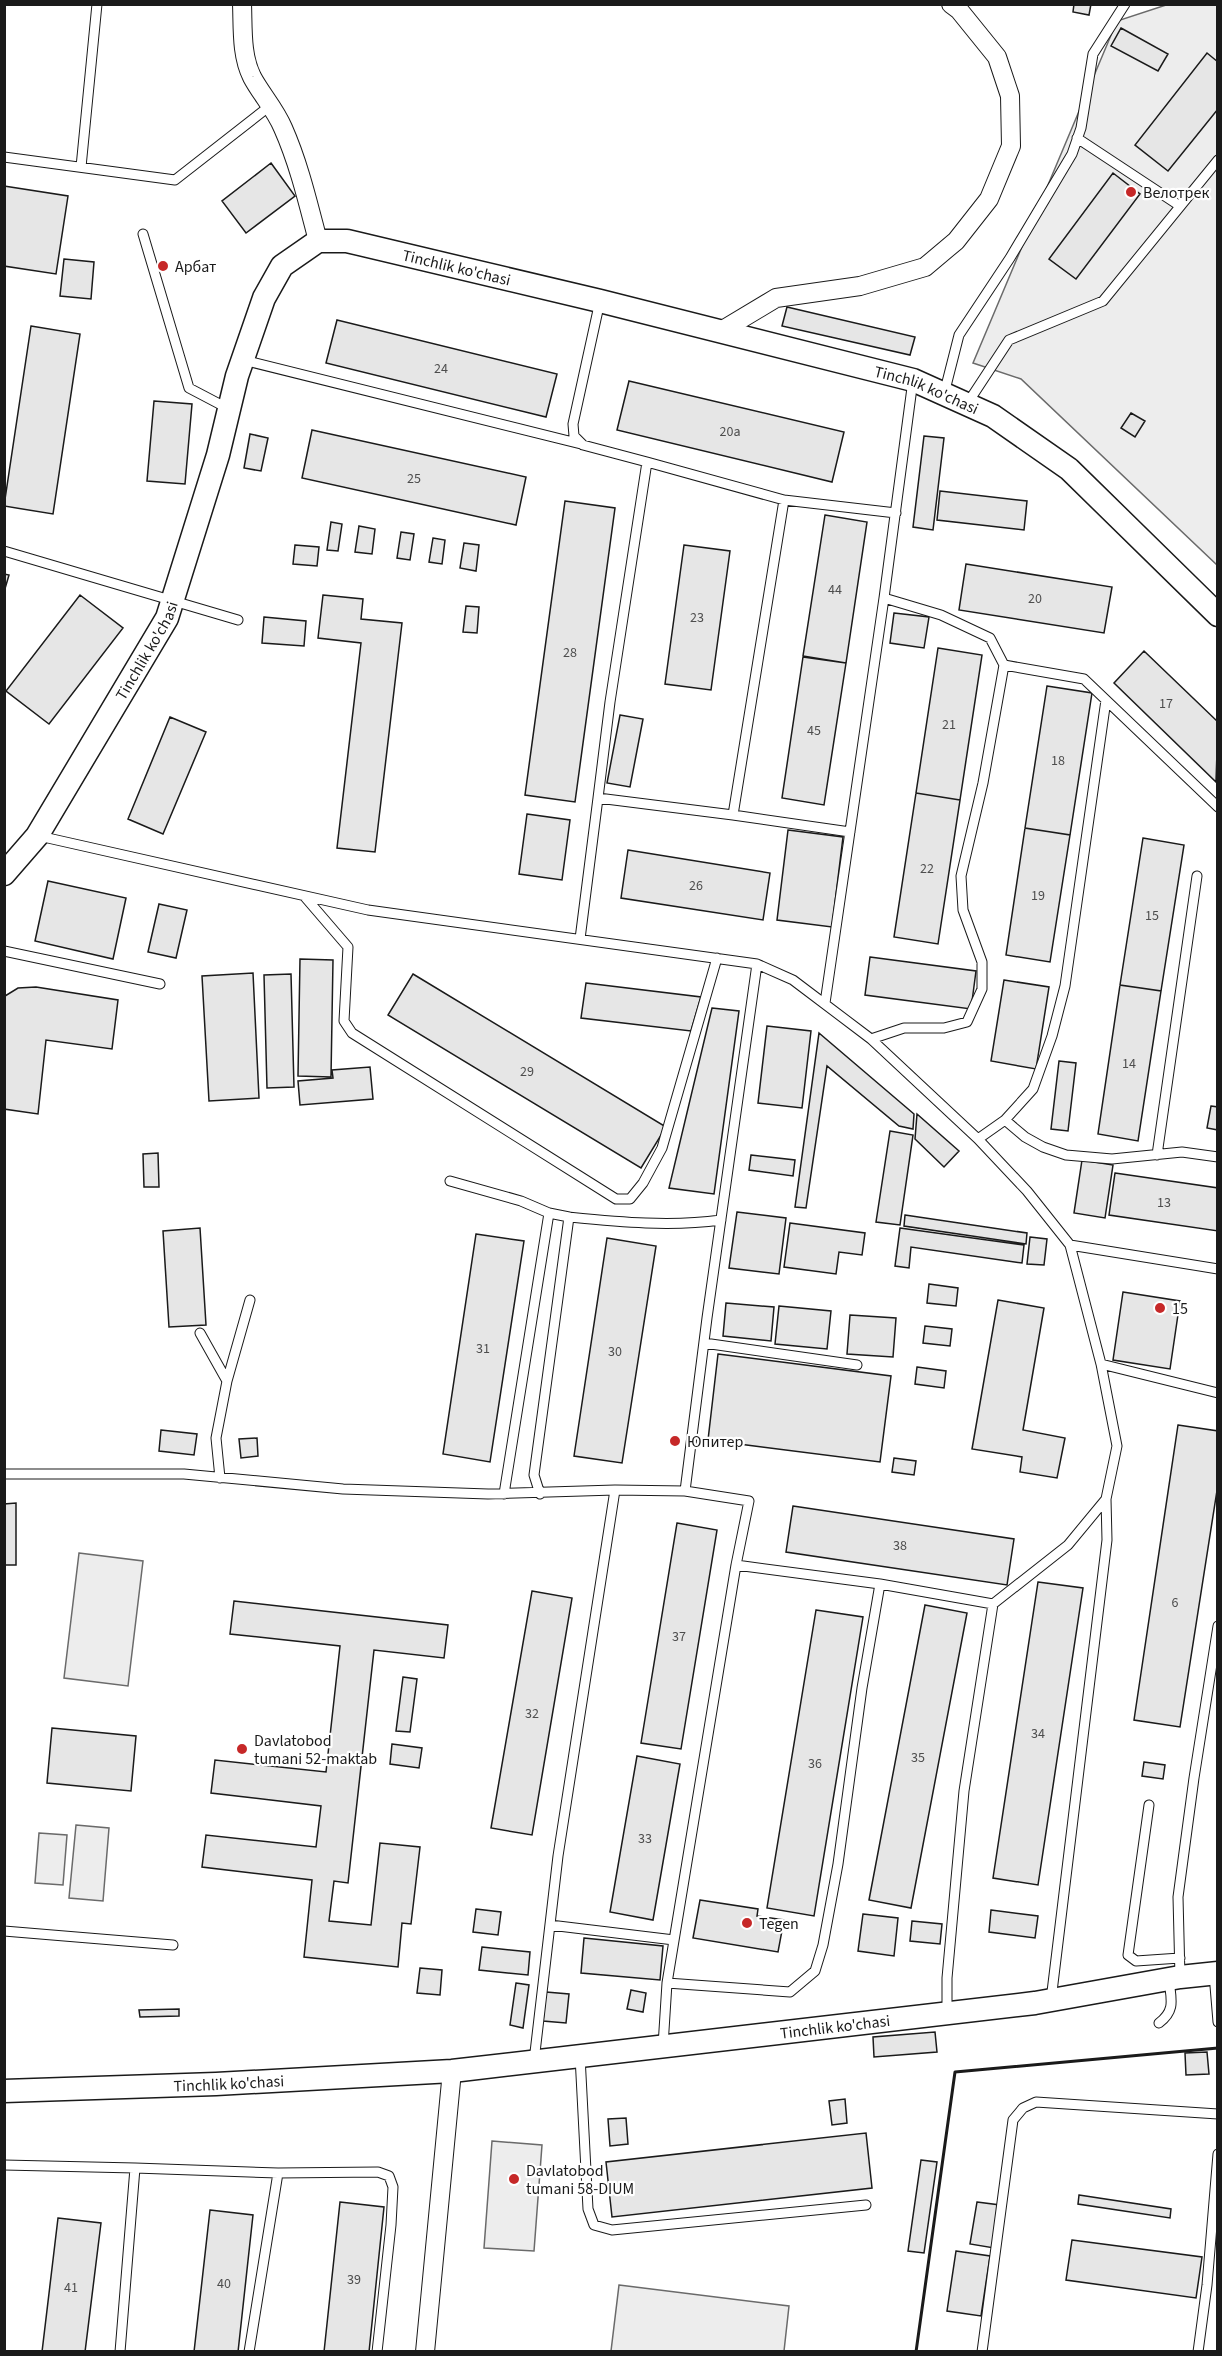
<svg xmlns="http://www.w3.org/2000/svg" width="1222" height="2356" font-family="'Source Sans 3',sans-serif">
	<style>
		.green { fill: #ededed; stroke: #6a6a6a; stroke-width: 1.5 }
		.building { fill: #e6e6e6; stroke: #1a1a1a; stroke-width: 1.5 }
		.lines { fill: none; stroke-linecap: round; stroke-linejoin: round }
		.service-casing { stroke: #1a1a1a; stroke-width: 11 }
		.minor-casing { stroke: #1a1a1a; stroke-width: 20 }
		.tertiary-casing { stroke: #1a1a1a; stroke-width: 25 }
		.service { stroke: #fff; stroke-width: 9 }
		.minor { stroke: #fff; stroke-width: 18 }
		.tertiary { stroke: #fff; stroke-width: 22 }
		.wall { stroke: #1a1a1a; stroke-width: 3 }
		.poi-dot { fill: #c62828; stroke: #fff; stroke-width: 2 }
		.labels { text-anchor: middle; stroke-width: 4.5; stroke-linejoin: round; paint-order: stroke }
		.number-label { font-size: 14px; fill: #4d4d4d }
		.poi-label { font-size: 16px; fill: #1a1a1a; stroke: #fff; text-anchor: start }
		.street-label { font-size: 16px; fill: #1a1a1a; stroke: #fff }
	</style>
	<rect width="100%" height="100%" fill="#fff"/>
	<path class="green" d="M1166,5h51v560l-196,-186 -48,-16 144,-342z
		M79,1553l64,8 -15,125 -64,-8z
		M76,1825l33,3 -6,73 -34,-3z
		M39,1833l28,2 -4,50 -28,-2z
		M492,2141l50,4 -8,106 -50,-3z
		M619,2285l170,21 -5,45h-173z"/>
	<path class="building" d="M1074,4h17l-2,11 -16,-3z
		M1121,28l47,26 -10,17 -47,-25z
		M1207,53l11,9v47l-50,62 -33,-26z
		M271,163l24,33 -49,37 -24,-32z
		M1113,173l27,21 -64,85 -27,-20z
		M4,186l64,10 -12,78 -52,-8z
		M64,259l30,3 -3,37 -31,-3z
		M787,307l128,30 -5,18 -128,-29z
		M337,320l220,54 -11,43 -220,-54z
		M31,326l49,8 -27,180 -49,-8z
		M629,381l215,51 -12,50 -215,-52z
		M154,401l38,3 -7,80 -38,-3z
		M1131,413l14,8 -10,16 -14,-9z
		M312,430l214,47 -10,48 -214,-47z
		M250,434l18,4 -7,33 -17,-3z
		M924,436l20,2 -11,92 -20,-3z
		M940,491l87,10 -3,29 -87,-10z
		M565,501l50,7 -40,294 -50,-7z
		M825,515l42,7 -21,141 -43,-7z
		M331,522l11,2 -4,27 -11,-1z
		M359,526l16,3 -3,25 -17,-2z
		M401,532l13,2 -4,26 -13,-2z
		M433,538l12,2 -3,24 -13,-2z
		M464,543l15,2 -3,26 -16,-3z
		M295,545l24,2 -2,19 -24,-2z
		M684,545l46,6 -19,139 -46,-6z
		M966,564l146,23 -8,46 -145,-23z
		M4,574l5,1 -5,17z
		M80,595l43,33 -74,96 -43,-33z
		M323,595l40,4 -2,20 41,4 -27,229 -38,-4 24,-205 -43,-5z
		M466,606l13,1 -2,26 -14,-1z
		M894,613l35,4 -5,31 -34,-5z
		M264,617l42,4 -2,25 -42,-3z
		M938,648l44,7 -22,145 -44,-7z
		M1144,651l74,71 -2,60 -102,-99z
		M803,657l43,6 -22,142 -42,-7z
		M1047,686l45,7 -22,142 -45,-7z
		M620,715l23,4 -13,68 -23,-4z
		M170,717l36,15 -43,102 -35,-15z
		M916,793l44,7 -22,144 -44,-7z
		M527,814l43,6 -8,60 -43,-6z
		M1025,828l45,7 -20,127 -44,-7z
		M788,830l55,7 -11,90 -55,-7z
		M1143,838l41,7 -23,146 -41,-6z
		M628,850l142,23 -7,47 -142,-22z
		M48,881l78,17 -13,61 -78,-18z
		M159,904l28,6 -11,48 -28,-6z
		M870,957l106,14 -5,38 -106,-14z
		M300,959l33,1 -2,117 -33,-1z
		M253,973l6,125 -50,3 -7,-125z
		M291,974l3,113 -27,1 -3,-113z
		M413,974l253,153 -25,41 -253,-153z
		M1004,980l45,7 -13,82 -45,-8z
		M586,983l115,14 -10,34 -110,-13z
		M1120,985l41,6 -23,150 -40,-7z
		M36,987l82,13 -6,49 -66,-9 -8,74 -34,-5 1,-113 13,-8z
		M712,1008l27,3 -25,183 -45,-6z
		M767,1026l44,5 -9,77 -44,-5z
		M819,1033l95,81 -1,15 -14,-3 -72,-60 -21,142 -11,-1z
		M1059,1061l17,2 -8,68 -17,-2z
		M370,1067l3,32 -73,6 -2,-24 35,-3 -1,-8z
		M1211,1106l7,1v23l-11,-2z
		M917,1114l42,37 -15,16 -29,-28z
		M890,1131l23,4 -13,90 -24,-3z
		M158,1153l1,34h-15l-1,-33z
		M751,1155l44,5 -2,16 -44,-6z
		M1082,1160l31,5 -8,53 -31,-5z
		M1115,1173l103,15v43l-109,-16z
		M737,1212l49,6 -7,56 -50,-6z
		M905,1215l122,18 -1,11 -122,-18z
		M790,1223l75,10 -3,22 -23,-3 -3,22 -52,-7z
		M200,1228l6,97 -37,2 -6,-96z
		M900,1228l124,17 -2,18 -111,-16 -2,21 -14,-2z
		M476,1234l48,7 -34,221 -47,-8z
		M1030,1237l17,2 -3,26 -17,-1z
		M607,1238l49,8 -34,217 -48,-7z
		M929,1284l29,4 -2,18 -29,-3z
		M1123,1292l57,9 -10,68 -57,-9z
		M998,1300l46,8 -21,122 42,8 -8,40 -37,-6 2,-15 -50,-8z
		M726,1303l48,4 -3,34 -48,-5z
		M779,1306l52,5 -4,38 -52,-5z
		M850,1315l46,3 -3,39 -46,-3z
		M925,1326l27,3 -2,17 -27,-3z
		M718,1354l173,22 -11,86 -172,-22z
		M917,1367l29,4 -2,17 -29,-4z
		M1178,1425l40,6v53l-38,243 -46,-7z
		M161,1430l36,4 -3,21 -35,-4z
		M257,1438l1,18 -17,2 -2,-19z
		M894,1458l22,3 -2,14 -22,-3z
		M16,1503v62h-12v-61z
		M793,1506l221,33 -7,46 -221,-33z
		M677,1523l40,7 -36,219 -40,-6z
		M1038,1582l45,6 -45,297 -45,-7z
		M532,1591l40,7 -40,237 -41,-7z
		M234,1601l214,24 -4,33 -70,-8 -26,233 -14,-2 -5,40 42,4 9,-82 40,4 -9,77 -9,-1 -4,44 -94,-10 8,-77 -110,-13 4,-32 110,12 5,-41 -110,-13 4,-33 111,12 14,-126 -110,-12z
		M925,1605l42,8 -56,295 -42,-8z
		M816,1610l47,7 -49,299 -47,-8z
		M403,1677l14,2 -7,53 -14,-1z
		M52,1728l84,8 -5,55 -84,-8z
		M392,1744l30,4 -3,20 -29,-4z
		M637,1756l43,8 -27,156 -43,-8z
		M1144,1762l21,3 -2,14 -21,-3z
		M700,1900l58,9 -1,7 27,4 -6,32 -85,-14z
		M476,1909l25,3 -3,23 -25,-3z
		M991,1910l47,6 -3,22 -46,-6z
		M863,1914l35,4 -4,38 -36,-5z
		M912,1921l30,3 -2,20 -30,-3z
		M584,1938l79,8 -3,34 -79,-7z
		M482,1947l48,5 -2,23 -49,-5z
		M420,1968l22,2 -2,25 -23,-2z
		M516,1983l13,2 -6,43 -13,-3z
		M631,1990l15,3 -3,19 -16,-3z
		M546,1992l23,2 -3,29 -23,-2z
		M179,2009v7l-39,1 -1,-7z
		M935,2032l2,20 -63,5 -1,-20z
		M1207,2052l2,22 -23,1 -1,-22z
		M845,2099l2,24 -15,2 -3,-24z
		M626,2118l2,26 -18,2 -2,-27z
		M866,2133l6,55 -260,29 -6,-55z
		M921,2160l16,2 -13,91 -16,-2z
		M1079,2195l92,14 -1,9 -92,-14z
		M340,2202l44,5 -15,145h-45z
		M977,2202l23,3 -6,43 -24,-4z
		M210,2210l43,5 -15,137h-44z
		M58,2218l43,5 -16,129h-43z
		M1072,2240l130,17 -6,41 -130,-18z
		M956,2251l34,5 -9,60 -34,-5z"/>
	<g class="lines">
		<g class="service-casing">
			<path id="service" d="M1077,138l103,68
				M4,157l171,23 96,-75
				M81,167l16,-163
				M143,234l46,154 40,21
				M243,360l338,84
				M944,394l15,-59 51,-77 62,-104 9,-26 12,-74 32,-50
				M967,404l42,-64 94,-39 115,-141
				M647,462l137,38 112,13
				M4,551l234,69
				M1004,665l80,14 134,128
				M598,798l12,-96 37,-240 -64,-17 -9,-9 -1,-12 27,-123
				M733,815l117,17
				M39,836l329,74 389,54 36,16 78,59 107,100 49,52 43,54 31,119 16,82 -11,53 -38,46 -75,59 -113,-20
				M305,897l43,50 -4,74 8,12 264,166h14l13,-16 19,-35 55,-190
				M580,939l18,-141 135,17 51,-315
				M4,951l156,33
				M825,1003l59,-405
				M871,1039l33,-11h40l23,-6 15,-33v-27l-19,-52 -2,-34 22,-93 21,-118 -14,-27 -49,-23 -57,-17 29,-218
				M1005,1120l20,17 18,10 23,8 46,4 70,-7 36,5
				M978,1139l27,-19 28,-31 19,-53 13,-50 41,-286
				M1157,1155l40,-279
				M450,1181l71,20 28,12
				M569,1217c51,5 101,10 152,3
				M1070,1245l148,24
				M200,1333l27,48
				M704,1343l153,22
				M1101,1364l117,29
				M4,1474h180l159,15 145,5 127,-4 -57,366 -24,205
				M220,1478l-4,-40 11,-57 23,-81
				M615,1490l70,1 22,-173 50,-354
				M504,1494l45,-281 20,4 -35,258 6,19
				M1149,1805l-21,150 8,6 44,-3
				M550,1925l124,15
				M4,1931l169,14
				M1214,1974l4,48
				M1180,1977l-2,-80 16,-119 24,-152
				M667,1983l69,-418
				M1051,2000l56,-460 -1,-41
				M947,2012v-34l17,-187 29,-187
				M1159,2023c17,-13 12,-24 10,-43
				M663,2046l4,-63 123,9 25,-21 8,-26 15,-81 24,-176 18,-104 -144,-19 13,-64 -64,-10
				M580,2056l8,153 6,16 18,5 254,-25
				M4,2165l131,3 -15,184
				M135,2168l143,5 -29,179
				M278,2173l100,-1 11,4 4,11 -2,38 -14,127
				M982,2352l31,-232 10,-12 13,-6 182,12
				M1198,2352l9,-67 11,-131"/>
		</g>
		<g class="minor-casing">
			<path id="minor" d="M242,4c1,24 -1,51 10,73 9,17 23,32 31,51 16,36 25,75 35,113
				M721,331l55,-33 84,-12 65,-19 31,-26 33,-42 22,-53 -1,-50 -13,-39 -38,-47 -8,-6
				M425,2352l27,-281"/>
		</g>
		<g class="tertiary-casing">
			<g id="tertiary">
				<path id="s1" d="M4,874l33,-38 130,-218 51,-163 19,-79 27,-78 18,-32 36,-25h29l253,60 313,79 80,36 76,53 149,146"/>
				<path id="s2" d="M4,2091l212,-7 236,-13 583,-68 145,-26 38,-4"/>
			</g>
		</g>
		<use href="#service" class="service"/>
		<use href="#minor" class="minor"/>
		<use href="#tertiary" class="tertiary"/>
		<path class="wall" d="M916,2352l39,-280 263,-24"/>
	</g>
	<g class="poi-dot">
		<circle cx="1131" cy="192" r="6"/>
		<circle cx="163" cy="266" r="6"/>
		<circle cx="1160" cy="1308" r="6"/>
		<circle cx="675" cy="1441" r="6"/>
		<circle cx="242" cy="1749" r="6"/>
		<circle cx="747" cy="1923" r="6"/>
		<circle cx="514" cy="2179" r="6"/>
	</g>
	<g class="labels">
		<g class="number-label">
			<text x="441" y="373">24</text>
			<text x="730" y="436">20a</text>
			<text x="414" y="483">25</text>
			<text x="835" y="594">44</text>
			<text x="1035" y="603">20</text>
			<text x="697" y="622">23</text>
			<text x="570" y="657">28</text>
			<text x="1166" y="708">17</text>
			<text x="949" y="729">21</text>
			<text x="814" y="735">45</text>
			<text x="1058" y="765">18</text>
			<text x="927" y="873">22</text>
			<text x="696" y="890">26</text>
			<text x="1038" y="900">19</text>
			<text x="1152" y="920">15</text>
			<text x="1129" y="1068">14</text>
			<text x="527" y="1076">29</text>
			<text x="1164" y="1207">13</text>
			<text x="483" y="1353">31</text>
			<text x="615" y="1356">30</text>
			<text x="900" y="1550">38</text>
			<text x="1175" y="1607">6</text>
			<text x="679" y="1641">37</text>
			<text x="532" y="1718">32</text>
			<text x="1038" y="1738">34</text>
			<text x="918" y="1762">35</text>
			<text x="815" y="1768">36</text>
			<text x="645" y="1843">33</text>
			<text x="354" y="2284">39</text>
			<text x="224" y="2288">40</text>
			<text x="71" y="2292">41</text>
		</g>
		<g class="poi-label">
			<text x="1143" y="198">Велотрек</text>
			<text x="175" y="272">Арбат</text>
			<text x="1172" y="1314">15</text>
			<text x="687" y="1447">Юпитер</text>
			<text x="254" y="1746">Davlatobod<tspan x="254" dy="18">tumani 52-maktab</tspan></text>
			<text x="759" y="1929">Tegen</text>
			<text x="526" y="2176">Davlatobod<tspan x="526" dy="18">tumani 58-DIUM</tspan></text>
		</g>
		<g class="street-label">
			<text dy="6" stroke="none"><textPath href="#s1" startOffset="861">Tinchlik ko'chasi</textPath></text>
			<text dy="6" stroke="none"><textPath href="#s1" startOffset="1347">Tinchlik ko'chasi</textPath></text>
			<text dy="6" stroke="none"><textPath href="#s1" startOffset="266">Tinchlik ko'chasi</textPath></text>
			<text dy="6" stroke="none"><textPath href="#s2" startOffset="834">Tinchlik ko'chasi</textPath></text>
			<text dy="6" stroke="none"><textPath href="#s2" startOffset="225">Tinchlik ko'chasi</textPath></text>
		</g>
	</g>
	<rect width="1222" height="2356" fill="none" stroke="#1a1a1a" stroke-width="12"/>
</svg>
